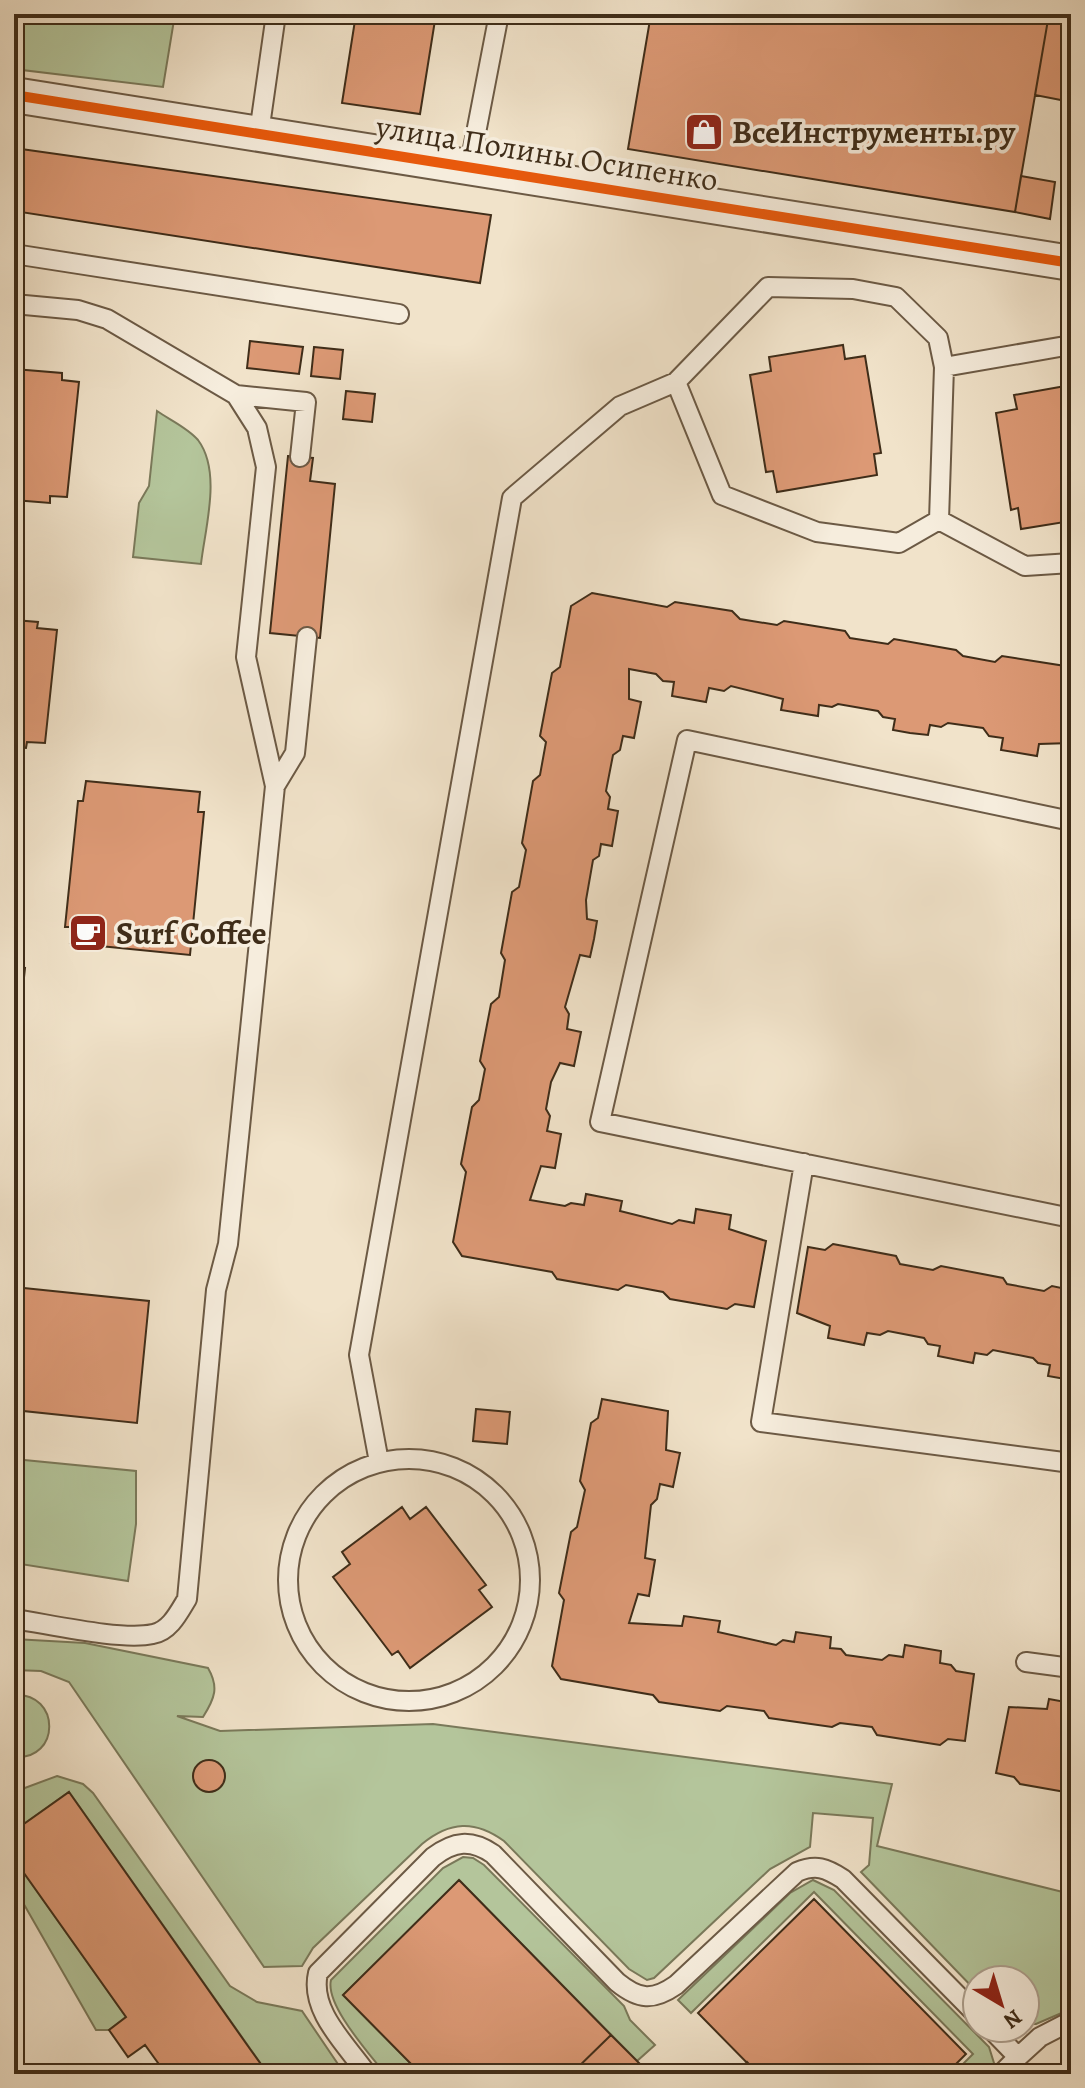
<svg xmlns="http://www.w3.org/2000/svg" width="1085" height="2088" font-family="Alegreya,serif">
	<style>
		.green { fill: #b4c59b; stroke: #7a795a; stroke-width: 2 }
		.building { fill: #dc9975; stroke: #3f2d19; stroke-width: 2 }
		.lines { fill: none; stroke-linecap: round; stroke-linejoin: round }
		.service-casing { stroke: #6c5a45; stroke-width: 22 }
		.minor-casing { stroke: #6c5a45; stroke-width: 38 }
		.service { stroke: #f6eddd; stroke-width: 18 }
		.minor { stroke: #f6eddd; stroke-width: 34 }
		.cycleway-casing { stroke: #f6eddd; stroke-width: 15 }
		.cycleway { stroke: #e8590c; stroke-width: 10 }
		.labels { text-anchor: middle; stroke-width: 7; stroke-linejoin: round; paint-order: stroke }
		.poi-label { font-size: 32px; font-weight: bold; fill: #3f2d19; stroke: #f6eddd; text-anchor: start }
		.street-label { font-size: 32px; fill: #3f2d19; stroke: #f6eddd }
	</style>
	<rect width="100%" height="100%" fill="#f1e3ca"/>
	<filter id="stains"><feTurbulence type="fractalNoise" baseFrequency=".0025" numOctaves="4"/><feColorMatrix values="0 0 0 0 .2 0 0 0 0 .09 0 0 0 0 .02 0 0 0 .5 -.17"/></filter>
	<radialGradient id="worn" r=".72"><stop offset=".6" stop-color="#630" stop-opacity="0"/><stop offset="1" stop-color="#630" stop-opacity=".3"/></radialGradient>
	<path class="green" d="M14,14h161l-12,73 -149,-18z
		M157,411c13,9 31,17 41,29 24,32 7,88 3,124l-68,-7 6,-54 10,-17z
		M14,1459l122,12v53l-8,57 -114,-18z
		M14,1639l71,4 123,25c11,19 7,30 -5,49l-26,-1 43,15 213,-7 459,60 -15,62 194,48v115l-35,15h-11v-44h-48v12l-116,-120 8,-7 4,-47 -60,-5 -3,34 -40,22 -116,109 -7,2 -18,-11 -125,-128c-29,-21 -54,-20 -82,3l-109,104 -11,18 -38,1 -195,-285 -28,-11 -27,-1z
		M14,1695c47,-3 47,66 0,62z
		M57,1776l26,8 10,9 137,193 27,16 45,9 42,62 -76,1 -199,-282 -55,39v-39z
		M463,1857l10,1 11,7 140,141 6,14 25,25 -18,16 -177,-180 -117,114 78,79h-36c-16,-21 -60,-69 -54,-94l112,-112z
		M14,1859l112,158 -17,13h-13l-82,-143z
		M813,1880l21,10 155,157 5,16 -8,11h-33l20,-20 -159,-162 -123,121 -13,-13 112,-107z"/>
	<path class="building" d="M356,14h80l-16,100 -78,-11z
		M651,14h398l-34,198 -387,-63z
		M1049,14h22v88l-36,-7z
		M14,148l477,67 -11,68 -466,-72z
		M1021,176l34,6 -5,37 -35,-7z
		M250,341l53,6 -4,27 -52,-6z
		M843,345l2,14 20,-3 16,97 -7,1 3,21 -100,17 -4,-21 -7,1 -16,-97 21,-4 -2,-14z
		M314,347l29,3 -3,29 -29,-3z
		M14,369l48,4v7l17,2 -12,115 -17,-1v7l-36,-3z
		M1071,385v136l-50,8 -3,-21 -7,2 -15,-97 21,-4 -3,-14z
		M346,391l29,3 -3,28 -29,-3z
		M288,456l25,2 -3,23 25,3 -15,154 -50,-5z
		M592,593l75,14 8,-5 57,9 8,8 37,6 7,-4 61,10 5,7 38,6 6,-5 62,11 7,6 32,6 7,-6 63,10 6,9v68l-32,1 -2,12 -36,-6 2,-12 -14,-2 -6,-8 -35,-5 -7,4 -11,-2 -2,10 -18,-2 -17,-3 2,-11 -12,-2 -5,-6 -40,-7 -6,3 -13,-2 -1,11 -37,-6 2,-11 -52,-13 -7,5 -15,-3 -3,14 -34,-6 2,-14 -11,-1 -7,-7 -27,-5v30l12,3 -7,36 -11,-2 -3,14 -7,5 -7,36 4,6 -2,12 10,2 -6,35 -11,-2 -2,12 -6,4 -7,40 1,19 10,2 -3,18 -4,18 -10,-2 -15,52 4,7 -2,15 14,3 -7,34 -14,-3 -9,19 -5,27 4,7 -3,15 14,3 -6,34 -14,-2 -11,34 35,6 6,-3 13,2 2,-11 36,7 -2,10 52,13 7,-4 15,3 2,-14 35,6 -2,14 37,12 -12,66 -19,-3 -8,5 -57,-10 -7,-7 -37,-7 -8,5 -61,-11 -5,-7 -90,-16 -9,-14 13,-70 -5,-8 11,-57 7,-7 6,-31 -5,-8 11,-57 8,-7 6,-37 -4,-7 11,-61 7,-5 7,-37 -4,-7 11,-62 7,-6 6,-33 -6,-6 12,-63 8,-6 11,-61z
		M14,620l24,2 -1,6 20,2 -12,113 -18,-1 -1,6 -12,-1z
		M86,781l114,11 -2,20h6l-14,143 -120,-12 1,-16h-6l13,-126h5z
		M14,967l11,1 -11,104z
		M833,1244l63,12 4,8 33,6 8,-4 62,12 4,6 37,7 8,-5 19,4v90l-23,-4 2,-11 -12,-2 -5,-5 -40,-8 -6,5 -12,-2 -2,10 -35,-7 2,-10 -12,-2 -4,-6 -36,-7 -8,4 -13,-2 -3,12 -36,-7 2,-12 -33,-13 11,-66 17,3z
		M14,1287l135,14 -12,122 -123,-13z
		M602,1399l66,12 -2,39 14,3 -7,34 -13,-3 -3,15 -6,6 -6,53 10,2 -6,36 -11,-2 -9,29 53,3 2,-10 36,5 -2,11 58,13 7,-5 11,2 2,-10 35,5 -1,11 11,1 5,6 36,5 7,-5 14,2 2,-12 36,6 -1,12 11,2 5,6 18,3 -9,67 -17,-2 -8,6 -63,-10 -5,-8 -32,-4 -8,4 -63,-9 -5,-7 -37,-5 -7,5 -61,-9 -6,-7 -92,-16 -9,-13 12,-66 -5,-7 12,-61 6,-5 8,-37 -5,-9 11,-58 7,-5z
		M476,1409l34,3 -3,32 -34,-3z
		M402,1507l8,12 16,-12 60,78 -7,5 13,17 -82,61 -12,-17 -6,4 -59,-78 17,-13 -8,-12z
		M1049,1699l22,4v90l-51,-9 -6,-7 -18,-4 13,-66 38,2z
		M193 1776a16 16 0 1 1 32 0a16 16 0 1 1-32 0Z
		M69,1792l181,257 18,25h-102l-21,-29 -17,12 -19,-27 17,-13 -112,-158v-28z
		M459,1880l152,155 -40,39h-150l-78,-79z
		M814,1899l152,155 -20,20h-188l-60,-61z
		M611,2035l39,39h-79z
		M747,2062l11,12h-23z"/>
	<g class="lines">
		<g class="service-casing">
			<path id="service" d="M259,133l17,-119
				M469,169l30,-155
				M14,254l385,60
				M768,287l85,2 43,8 42,41 6,29 -5,153 -40,23 -82,-11 -95,-37 -46,-113z
				M14,304l64,6 29,9 129,76 21,33 9,39 -20,190 29,129 -47,458 -12,46 -29,309c-8,13 -17,32 -34,35 -32,7 -104,-10 -139,-15
				M944,367l127,-22
				M236,395l70,7 -6,55
				M939,520l86,46 46,-3
				M275,786l20,-33 12,-116
				M1071,821l-384,-81 -87,382 471,96
				M804,1163l-43,259 310,41
				M288 1580a121 121 0 1 1 242 0a121 121 0 1 1-242 0Z
				M379,1462l-20,-107 153,-857 108,-92 56,-24
				M1026,1662l45,6
				M990,2028l28,29 -17,17
				M1018,2057l22,-20 31,-16
				M367,2074c-20,-29 -58,-63 -49,-101l115,-116c21,-16 38,-18 60,-3l124,128c22,18 36,19 59,3l121,-113c19,-8 29,-4 46,7l134,136"/>
		</g>
		<g class="minor-casing">
			<path id="minor" d="M14,95l1057,168"/>
		</g>
		<use href="#service" class="service"/>
		<use href="#minor" class="minor"/>
		<g class="cycleway-casing">
			<path id="cycleway" d="M14,95l1057,168"/>
		</g>
		<use href="#cycleway" class="cycleway"/>
	</g>
	<defs>
		<g id="shop-square" transform="scale(2)"><rect x="-9" y="-9" width="18" height="18" rx="4" fill="#8f2418" stroke="#f6eddd"/><path d="M-5-2.5h2.3a2.7 3.5 0 0 1 5.4 0H5L5.5 6h-11ZM-1.5-2.5h3a1.5 2.3 0 0 0-3 0Z" fill="#fff"/></g>
		<g id="cafe-square" transform="scale(2)"><rect x="-9" y="-9" width="18" height="18" rx="4" fill="#8f2418" stroke="#f6eddd"/><path d="M-5.5-4.5H6V0H3Q3 3.5 0 3.5H-2.5Q-5.5 3.5-5.5 0ZM3-3.2v2h1.7v-2ZM-6 4.5H4V6H-6Z" fill="#fff"/></g>
	</defs>
	<g fill-rule="evenodd">
		<use href="#shop-square" x="704" y="132"/>
		<use href="#cafe-square" x="88" y="933"/>
	</g>
	<g class="labels">
		<g class="poi-label">
			<text x="732" y="143">ВсеИнструменты.ру</text>
			<text x="116" y="944">Surf Coffee</text>
		</g>
		<g class="street-label">
			<text transform="translate(547 153) rotate(9)" y="11">улица Полины Осипенко</text>
		</g>
	</g>
	<rect width="1085" height="2088" fill="none" stroke="#f1e3ca" stroke-width="48"/>
	<rect x="16" y="16" width="1053" height="2056" fill="none" stroke="#3f2d19" stroke-width="4"/>
	<rect x="24" y="24" width="1037" height="2040" fill="none" stroke="#3f2d19" stroke-width="2"/>
	<g transform="translate(1001 2004) rotate(142)"><circle r="38" fill="#f6eddd" stroke="#ada08f" stroke-width="2"/>
	<path d="M0-6L14 30L0 20L-14 30Z" fill="#8f2418"/>
	<text y="-12" font-size="22" font-weight="bold" text-anchor="middle" fill="#3f2d19">N</text>
	</g>
	<rect width="100%" height="100%" filter="url(#stains)"/>
	<rect width="100%" height="100%" fill="url(#worn)"/>
</svg>
